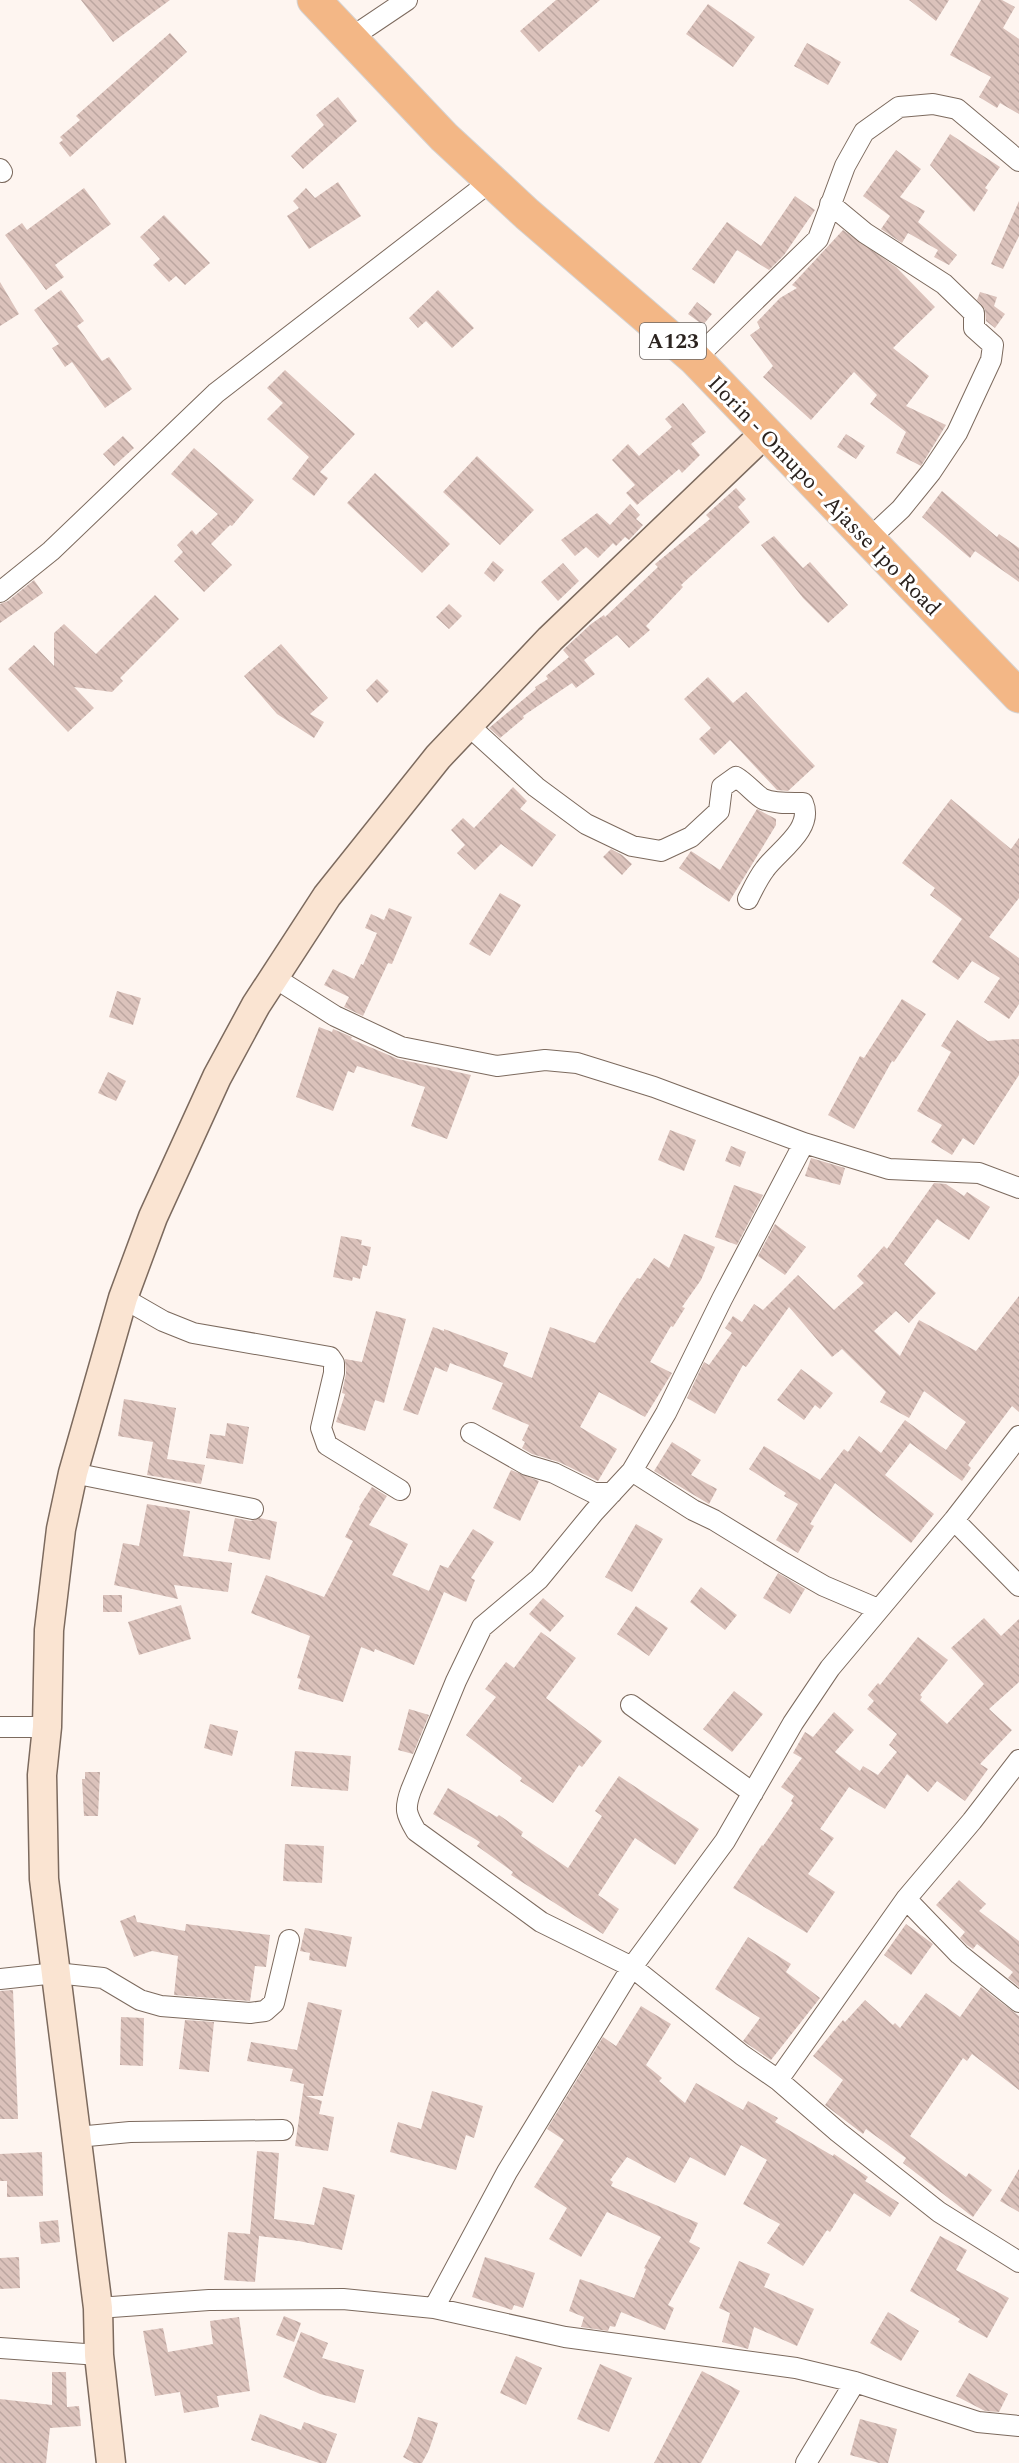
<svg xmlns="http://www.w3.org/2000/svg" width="1019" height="2463" font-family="Spectral,serif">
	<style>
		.building { fill: url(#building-back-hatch) }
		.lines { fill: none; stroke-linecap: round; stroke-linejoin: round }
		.minor-casing { stroke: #7c6a5e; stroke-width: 22 }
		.secondary-casing { stroke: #7c6a5e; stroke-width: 31 }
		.trunk-casing { stroke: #d5d3d2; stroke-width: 35 }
		.minor { stroke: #fff; stroke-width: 20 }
		.secondary { stroke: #fae4d2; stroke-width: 28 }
		.trunk { stroke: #f3b786; stroke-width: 33 }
		.labels { text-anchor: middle; stroke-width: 6; stroke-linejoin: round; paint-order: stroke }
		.shield { fill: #fff; stroke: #6b6562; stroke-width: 1.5 }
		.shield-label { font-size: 21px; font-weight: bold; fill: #2b231f }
		.street-label { font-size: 22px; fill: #2b231f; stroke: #fff }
	</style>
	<defs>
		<pattern id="building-back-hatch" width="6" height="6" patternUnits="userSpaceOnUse" patternTransform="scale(1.5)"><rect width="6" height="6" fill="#dbc2bb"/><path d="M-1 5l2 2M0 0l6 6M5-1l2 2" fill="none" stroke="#bca6a0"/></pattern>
	</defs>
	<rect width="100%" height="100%" fill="#fef5f0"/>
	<path class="building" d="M81,0h89l-57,42z
		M556,0h44l-61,52 -19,-21z
		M909,0h40l-13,21z
		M981,0h21l13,7 -12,21 16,11v75l-19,-11 -3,5 -18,-11 12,-20 -41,-22z
		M708,4l47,33 -22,30 -47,-33z
		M170,33l17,19 -117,105 -11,-14 4,-3 -3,-3 20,-17 -4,-4z
		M807,43l34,19 -13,23 -34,-19z
		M338,97l19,24 -54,48 -12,-13 33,-31 -8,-10z
		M950,134l50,33 -15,21 3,2 -14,22 -44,-47z
		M896,150l25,19 -21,28 25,14 -7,11 39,33 -8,10 -15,-8 4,-7 -30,-17 -6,10 -21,-14 9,-13 -27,-20z
		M338,182l23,34 -52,33 -22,-33 12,-8 -6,-7 13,-13 9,10z
		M84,188l27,36 -56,41 9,12 -18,13 -41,-55 17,-12 5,7z
		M795,196l20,14 -31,45 -15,15 -32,-20 -23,34 -22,-15 35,-47 34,24z
		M1019,201v35l-16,33 -12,-5z
		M164,215l46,48 -25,22 -9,-9 -7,6 -16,-17 7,-6 -20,-22z
		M843,230l53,37 39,40 -42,41 36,28 -23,30 40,19 -25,41 -25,-13 10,-21 -36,-28 7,-9 -23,-23 -43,48 -48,-43 10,-11 -23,-31 10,-7 -3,-6 23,-24 17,-10 -5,-3z
		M0,282l19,32 -19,12z
		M61,290l23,31 -7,5 25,35 7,-4 23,32 -27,19 -33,-46 -7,5 -13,-19 7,-4 -25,-34z
		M438,290l36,38 -22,20 -26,-27 -8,7 -9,-10z
		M980,292l17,5 -3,9 11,8 -10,14 -9,-7 -1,-12 -8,-9z
		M697,302l15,12 -9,11 -15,-11z
		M285,370l70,64 -35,38 8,6 -14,18 -22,-17 17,-22 -42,-38 16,-16 -16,-15z
		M683,403l23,29 -15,12 9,11 -18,18 -3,-4 -42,36 -11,-12 9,-8 -23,-25 16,-16 11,12 33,-29 -7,-8z
		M846,434l19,12 -9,13 -19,-12z
		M123,436l11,12 -20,18 -11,-12z
		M194,448l60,52 -22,26 -2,-1 -19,19 21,21 -28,27 -30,-31 9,-9 -6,-7 15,-15 4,5 22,-21 -47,-40z
		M477,456l57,54 -34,35 -57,-53z
		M375,473l75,71 -28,29 -75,-70z
		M736,488l10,11 -8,8 12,15 -69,63 2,2 -37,39 4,4 -21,18 -12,-13 -33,25 11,14 -19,14 -4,-5 -49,33 1,2 -24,20 -11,-10 47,-39 -1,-2 13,-8 -2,-3 23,-19 -6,-7 28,-26 13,-9 1,2 53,-50 -3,-3 55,-45 -4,-4z
		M942,491l55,46 2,-3 20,14v34l-44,-31 -5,7 -48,-41z
		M630,504l10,11 -4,4 7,6 -14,15 -4,-3 -9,9 -3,-3 -15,15 -12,-11 -11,9 -14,-16 36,-27 13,12z
		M774,536l29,32 7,-6 38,43 -20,18 -25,-25 -42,-53z
		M493,561l11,9 -10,12 -10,-9z
		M563,563l16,18 -21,20 -17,-19z
		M34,580l9,13 -43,30v-19l8,-3z
		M155,595l24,24 -59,59 3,3 -11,11 -38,-5 20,21 -26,24 -60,-63 26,-24 20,21v-33l10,-9 32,30z
		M449,604l13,12 -13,13 -13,-12z
		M281,644l47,54 -18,16 14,8 -10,16 -37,-24 -33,-38z
		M708,677l25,26 13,-11 69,74 -27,25 -11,-1 -47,-50 -16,15 -15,-16 12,-11 -27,-29z
		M377,679l12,12 -12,12 -11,-13z
		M513,787l14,14 -7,8 36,26 -24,32 -31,-23 -26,26 -18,-17 8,-8 -14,-15 12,-12 11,10z
		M951,799l60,50 8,-11v60l-30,39 30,21v46l-10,15 -25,-17 16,-24 -28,-17 -14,19 -26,-18 30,-43 -32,-24 5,-7 -33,-25z
		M757,809l19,10v6l-47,77 -50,-34 12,-17 29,19z
		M611,849l11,6 10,9 -10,11 -19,-18z
		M500,893l21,12 -31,51 -21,-12z
		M389,908l23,9 -20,47 -4,-1 -25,53 -19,-9 5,-10 -25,-12 9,-16 21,10 7,-15 2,1 14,-32 -12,-5 6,-14 13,6z
		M117,991l24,7 -8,27 -24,-8z
		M902,999l24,15 -32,48 -2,-1 -38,68 -26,-14 32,-59 4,2z
		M957,1020l31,21 31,-2v36l-45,70 -11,-7 -11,17 -21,-13 11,-17 -25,-14 34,-59 -10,-6z
		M319,1027l13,5 1,-3 19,8 -1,2 47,20 73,16 -24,64 -36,-13 14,-39 -68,-21 -3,7 -6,-2 -15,40 -37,-14z
		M108,1072l18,9 -10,20 -18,-8z
		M670,1130l26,10 -12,31 -26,-11z
		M731,1146l15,6 -6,15 -15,-6z
		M811,1158l34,10 -5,17 -35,-9z
		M934,1183l12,1 18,12 3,-4 23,15 -21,33 -32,-21 -33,45 32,29 -27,30 -13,-12 -22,20 26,25 19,-36 57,31 43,-55v116l-7,-6 -44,59 3,3 -9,13 -52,-38 -25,32 49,39 -23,29 -76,-60 -25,41 4,2 -16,27 -22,-13 22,-36 -14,-8 2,-3 -37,-24 15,-23 56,34 24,-31 4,3 11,-16 22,17 24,-33 41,30 20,-28 -42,-31 -15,27 -29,-16 6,-10 -44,-43 -10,8 -43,-50 -43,60 -3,-2 -28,49 -28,-16 17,-36 5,3 23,-32 -7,-5 8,-12 9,6 12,-18 9,6 35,-35 36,35 30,-27 -7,-7 27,-30 3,3z
		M734,1185l29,10 -26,50 -22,-8z
		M775,1224l31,23 -21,28 -27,-19z
		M684,1234l31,13 -14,33 -19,27 3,1 -12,19 -2,-1 -21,36 22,11 -27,44 -46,-25 -19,35 37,22 -19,32 -39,-19 -27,-8 -10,-6 3,-6 -3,-2 7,-15 -37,-16 11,-26 -53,-20 -3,9 -12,-5 -17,48 -15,-5 30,-83 11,4v-2l64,24 -5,13 29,12 18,-51 45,16 27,-44 15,-21 3,1 14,-21 15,10z
		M341,1236l21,4 -1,5 10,2 -4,19 -4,-1 -3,14 -7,-2 -1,4 -19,-4z
		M376,1311l30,8 -22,84 -9,-3 -10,31 -29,-9 9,-28 -3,-1 4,-20 -1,-14 17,3z
		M801,1369l32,24 -13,16 -5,-4 -11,15 -27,-20z
		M124,1399l52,9 -9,51 38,6 -4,19 -54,-9 6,-33 -35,-6z
		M227,1423l22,4 -6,37 -37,-6 4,-24 15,2z
		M672,1442l29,18 -10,15 26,14 -8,15 -55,-33z
		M511,1470l28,11 -19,40 -27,-13z
		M372,1487l15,9 -18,29 39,19 -16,31 37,16 11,-26 8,3 25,-39 21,13 -23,36 4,2 -9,22 -22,-10 -30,73 -39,-16 -1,3 -13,-5 -18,55 -45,-13 3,-10 -4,-1 13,-42 -59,-23 15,-38 58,22 29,-56 -8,-4 15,-29 -1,-1z
		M147,1504l43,7 -7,45 49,7 -4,29 -54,-7 4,14 -64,-14 9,-42 16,3z
		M235,1518l16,3 9,-3 17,4 -7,38 -42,-9z
		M636,1524l27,15 -31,53 -27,-15z
		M778,1573l27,16 -15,25 -27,-16z
		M701,1587l36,28 -12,15 -35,-28z
		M103,1595h19v17h-19z
		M543,1598l21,18 -14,16 -21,-18z
		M181,1605l10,34 -52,16 -11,-33z
		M636,1606l32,22 -19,28 -32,-22z
		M984,1618l17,18 18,-17v63l-30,27 23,21 -32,34 8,5 -23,32 -28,-20 -9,11 -21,-18 -22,35 -36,-22 -29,42 14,9 -26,36 27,18 -28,41 -74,-45 29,-43 1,1 30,-43 -2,-2 3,-5 -13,-9 21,-29 -9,-5 12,-21 8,5 21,-25 20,18 -19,22 25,19 3,-5 15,9 19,-23 -8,-7 8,-11 -30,-25 7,-8 -6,-6 10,-12 2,2 38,-48 30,23 -28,35 2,2 -2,3 27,24 37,-40 -33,-36z
		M541,1632l35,26 -30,40 56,43 -20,26 -3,-2 -26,38 -33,-22 2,-3 -56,-43 30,-38 -11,-8 21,-27 8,6z
		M734,1691l29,23 -31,38 -29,-23z
		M409,1709l20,6 -16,39 -15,-4z
		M210,1724l28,7 -6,25 -28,-8z
		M295,1751l56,5 -3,35 -57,-5z
		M85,1772h15l-2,44h-14l-2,-37h3z
		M619,1776l80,53 -24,36 -40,-27 -37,57 21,14 -16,25 -92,-59 2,-3 -36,-26 3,-4 -47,-28 15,-26 49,29 2,-2 24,17 -2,4 47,32 34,-52 -7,-5z
		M285,1844l39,2 -2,37 -39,-2z
		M959,1880l27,24 -7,7 40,30v46l-11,-9 5,-6 -36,-28 -4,5 -6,-4 -7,-7 5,-6 -29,-27z
		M135,1915l2,7 48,9 1,-7 84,11 -4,32 -11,-1 -5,35 -76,-6 4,-39 -26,-5 -18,6 -14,-36z
		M906,1924l27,20 -22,31 -27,-20z
		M305,1928l47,9 -6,30 -37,-7 1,-7 -10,-2z
		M748,1937l43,27 -5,8 34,26 -49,62 -28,-19 17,-23 -45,-29z
		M981,1987l38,29v74l-47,-36 -5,7 -4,-3 -53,78 56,41 3,-4 23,17 -19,27 -70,-54 3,-5 -40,-29 -3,5 -38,-29 18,-25 -30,-24 30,-36 2,2 20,-22 28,25 2,-2 5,5 26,-35 34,24z
		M13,1990l5,129h-18v-128z
		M308,2002l34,8 -19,86h-17l16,5 -3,13 15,3 -6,34 -33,-5 9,-62 -14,-3 3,-12 -46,-8 4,-19 46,8z
		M641,2006l30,18 -25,41 16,13 -3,3 26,22 11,-20 47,27 5,-9 30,17 -3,4 58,34 1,-2 34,23 -3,4 34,22 -9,14 -36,-24 -24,39 -3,-2 -24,36 -36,-23 13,-19 -37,-20 24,-44 -26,-15 -16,31 -35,-19 -15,26 -48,-26 -17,23 3,2 -2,4 87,37 -9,19 11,6 -32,57 6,3 -9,22 -44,-18 -6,15 -5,-1 -2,5 -27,-4 3,-10 -15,-6 11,-32 54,19 12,-29 -2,-1 17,-31 -54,-25 -26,45 -32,-18 18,-31 -33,-21 30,-47 -17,-11 56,-92 13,9z
		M121,2017l23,1 -1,48 -23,-1z
		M185,2020l29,2 -5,50 -30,-3z
		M432,2091l51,15 -9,32 -8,-3 -10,35 -66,-18 8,-30 23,7z
		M257,2151l22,2 -5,66 40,6 9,-38 32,8 -13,55 -43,-9 -40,-5 -4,46 -31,-2 4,-48 22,2z
		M42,2152l1,44 -36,1v-16h-7v-27z
		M1019,2169v43l-19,-11z
		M58,2220l2,22 -19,2 -2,-22z
		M940,2236l27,14 -11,20 53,28 -22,40 -29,-16 2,-3 -50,-28z
		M19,2257l1,31 -20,1v-31z
		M485,2257l50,16 -12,35 -9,-3 -2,5 -40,-13z
		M739,2261l31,13 -6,13 50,22 -17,37 -43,-19 -6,22 -26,-7 8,-29 -11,-5z
		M888,2312l31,19 -18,30 -31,-18z
		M284,2316l17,7 -7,19 -18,-7z
		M239,2317l11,74 -33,5 2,11 -35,6 -4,-21 -25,4 -12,-65 20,-3 5,24 45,-8 -3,-23z
		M301,2332l27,11 -6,15 42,12 -9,33 -35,-9 -37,-17z
		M516,2356l26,12 -16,37 -26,-12z
		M600,2364l32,14 -23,54 -32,-13z
		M702,2371l38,20 -39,72h-47z
		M52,2372h14l1,35 12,-1 2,20 -31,2 -4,35h-46v-64l52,6z
		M969,2373l39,21 -9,18 -14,-1 -29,-15z
		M260,2414l41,16 3,-8 33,12 -11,29h-7l-68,-23z
		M418,2417l20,6 -9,27 -7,13h-8l-11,-6 7,-14z
		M860,2419l37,10 -9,34h-9l-29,-8z"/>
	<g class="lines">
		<g class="minor-casing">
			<path id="minor" d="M349,39l58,-39
				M0,169l2,3
				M830,204l35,29 79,51 30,29v15l19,17 -2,15 -34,73 -26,39 -30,37 -32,30
				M695,359l123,-120 27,-73 19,-34 35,-25 34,-3 24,5 62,52
				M0,592l51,-41 165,-158 275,-212
				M468,725l68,62 50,37 46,22 29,5 30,-14 28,-26 3,-24 14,-10c9,5 20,18 27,22 12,5 28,4 40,4 11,26 -25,48 -38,66 -7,9 -12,20 -17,30
				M275,978l60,38 66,31 96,19 48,-6 32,3 77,24 150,56 85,26 90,4 40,15
				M804,1143l-82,156 -56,114 -34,58 -38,41 -55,67 -57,48 -26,54 -45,109c-7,19 -5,24 5,41l125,91 91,45 110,88 36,25 60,52 101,80 80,50
				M123,1298l40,23 30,12 137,24 4,6v10l-13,55 6,17 73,45
				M471,1433l56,32 27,8 40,20h18
				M632,1471l61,39 21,10 70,43 40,23 54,23
				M73,1473l180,36
				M954,1520l65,66
				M631,1705l122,88
				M0,1727h47
				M906,1899l53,55 60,48
				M0,1979l56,-6 47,5 37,22 21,6 89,7 15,-2 9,-8 15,-63
				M778,2080l128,-181 66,-78 47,-61
				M77,2137l53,-5 153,-2
				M98,2308l111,-8 134,-1 91,9 131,29 231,31 59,14 123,40 41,4
				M434,2308l73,-136 125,-205 93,-126 68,-118 37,-55 124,-148 65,-84
				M0,2348l99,7
				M806,2463l49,-81"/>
		</g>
		<g class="secondary-casing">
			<path id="secondary" d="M111,2463l-12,-108 -1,-47 -54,-429 -2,-104 5,-48 2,-97 12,-101 12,-56 50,-175 30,-81 64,-140 39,-72 71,-109 111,-139 112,-118 216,-207"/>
		</g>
		<g class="trunk-casing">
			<path id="trunk" d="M314,0l130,137 83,77 168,145 324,337"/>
		</g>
		<use href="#minor" class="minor"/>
		<use href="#secondary" class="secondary"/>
		<use href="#trunk" class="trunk"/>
	</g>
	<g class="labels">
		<rect class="shield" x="640" y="323" width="66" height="36" rx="4.5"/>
		<g class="shield-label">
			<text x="673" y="348">A123</text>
		</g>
		<g class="street-label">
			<text transform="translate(825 495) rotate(46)" y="8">Ilorin - Omupo - Ajasse Ipo Road</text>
		</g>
	</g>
</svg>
